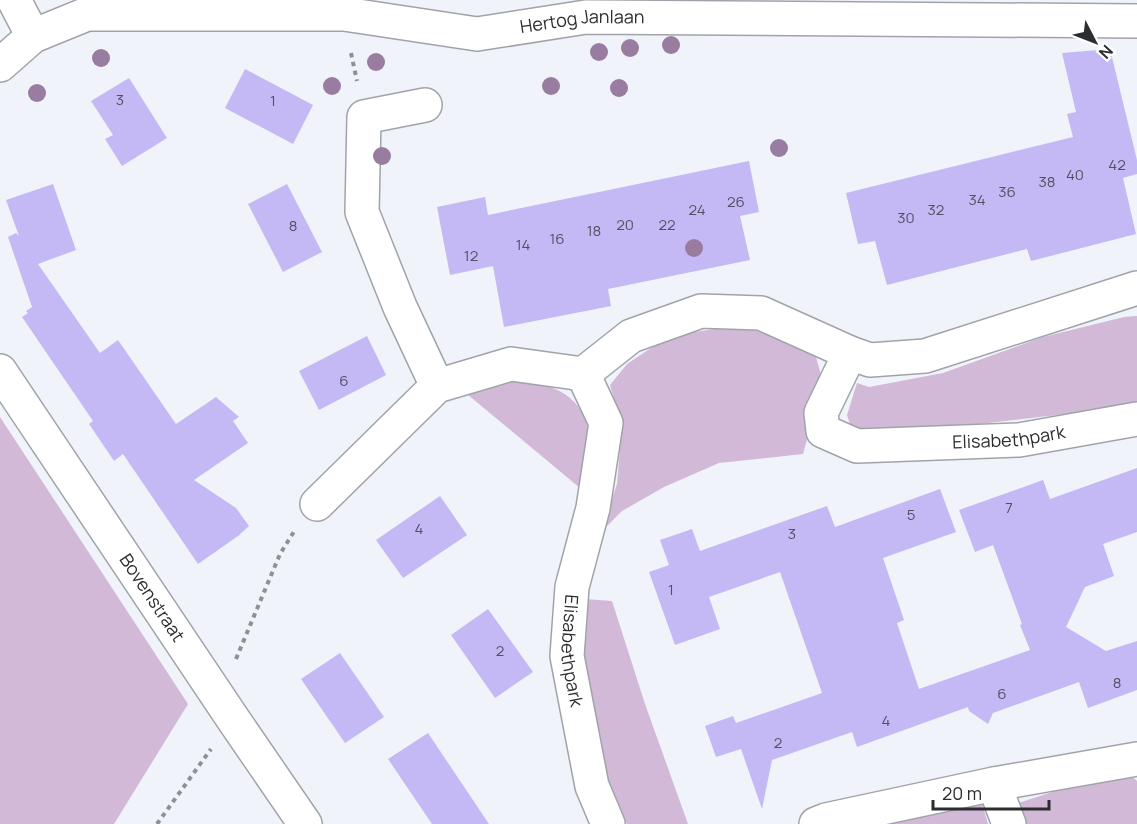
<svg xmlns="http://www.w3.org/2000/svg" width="1137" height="824" font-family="Manrope,sans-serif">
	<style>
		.green { fill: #d2b9d7 }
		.building { fill: #c4b9f4 }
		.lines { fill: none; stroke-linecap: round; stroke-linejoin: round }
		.minor-casing { stroke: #a0a4aa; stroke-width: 36 }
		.path { stroke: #8e9095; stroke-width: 4; stroke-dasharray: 4.5 4.5; stroke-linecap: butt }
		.minor { stroke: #fff; stroke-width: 33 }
		.tree { fill: #987da1 }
		.labels { text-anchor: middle; stroke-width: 4.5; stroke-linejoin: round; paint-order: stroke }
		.number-label { font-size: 15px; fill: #525061 }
		.street-label { font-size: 18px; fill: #2c2d30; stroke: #fff }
	</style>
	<rect width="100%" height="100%" fill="#f0f3fa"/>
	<path class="green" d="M1137,316v86l-54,10 -190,22 -42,-7 -4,-12 10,-32 12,4 74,-14 100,-36 81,-20z
		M714,329l38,1 36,7 28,20 7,25 -20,72 -84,9 -55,24 -42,24 -21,21 16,-48 3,-35 -2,-36 -8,-28 17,-21 42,-28z
		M512,380c25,1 56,8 69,31 2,4 5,9 6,13 4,21 -3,44 -7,64l-113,-94z
		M0,417l188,287 -74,120h-114z
		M585,599l27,2 33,103 43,120h-61l-12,-17 -12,-36 -18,-103z
		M1102,776l32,2 3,3v43h-115l-7,-20z
		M982,803l6,21h-121z"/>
	<path class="building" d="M1110,49l27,111v14l-14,4 13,56 -105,27 -4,-12 -140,36 -12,-44 -17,3 -12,-51 227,-56 -6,-23 9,-2 -14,-59z
		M245,69l68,36 -20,39 -68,-36z
		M129,78l38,60 -45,28 -17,-27 8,-4 -22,-34z
		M749,161l10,51 -19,4 10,44 -142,29 3,17 -107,21 -11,-61 -43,9 -13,-68 48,-10 3,18z
		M53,184l23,66 -38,14 62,89 18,-13 58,84 40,-27 23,20 -6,4 15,22 -54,37 42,28 13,18 -11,10 -40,28 -75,-110 -9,7 -25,-37 4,-3 -71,-104 6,-4 -2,-2 6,-4 -24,-70 8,-4 3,3 -13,-36z
		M287,184l35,68 -39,20 -35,-68z
		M367,336l19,39 -67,35 -20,-39z
		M1137,468v64l-34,12 11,32 -29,11 -19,40 40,24 31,-10v49l-49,18 -9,-26 -86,31 -5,11 -19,-13 -1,-4 -111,40 -5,-15 -80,28 -10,49 -21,-60 -25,8 -11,-31 28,-10 3,7 86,-30 -42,-121 -71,25 11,32 -45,16 -26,-73 20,-7 -9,-25 32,-11 8,22 127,-45 8,21 105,-38 16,43 -73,26 21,62 -7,3 22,66 111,-39 -10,-25 2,-1 -29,-79 -18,7 -16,-42 84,-30 7,19z
		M440,496l27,39 -64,43 -27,-38z
		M488,609l45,63 -38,26 -44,-63z
		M340,653l44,64 -39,26 -44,-64z
		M428,733l61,91h-57l-44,-65z"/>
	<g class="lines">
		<g class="minor-casing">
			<g id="minor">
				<path d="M14,0l19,36"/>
				<path id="s1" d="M0,65l33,-29 54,-22h257l133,20 109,-17 551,4"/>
				<path d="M425,105l-61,12 -2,95 38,95 37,79"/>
				<path id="s2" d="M850,353l-29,60 2,18 34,15 162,-6 118,-21"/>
				<path id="s3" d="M0,371l233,348 72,105"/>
				<path id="s4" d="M583,374l23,49 -13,85 -21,79 -5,69 25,130 16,38"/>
				<path d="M317,504l120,-118 74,-22 72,10 48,-38 70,-25 60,2 89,40 20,7 55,-4 212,-68"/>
				<path d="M994,784l15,40"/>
				<path d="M816,824l10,-4 168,-36 143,-25"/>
			</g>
		</g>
		<path class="path" d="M351,53l6,28
			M236,659l44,-105 15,-24
			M157,824l54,-75"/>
		<use href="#minor" class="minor"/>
	</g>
	<g class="tree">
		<circle cx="671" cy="45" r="9"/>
		<circle cx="630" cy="48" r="9"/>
		<circle cx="599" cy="52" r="9"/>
		<circle cx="101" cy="58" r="9"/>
		<circle cx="376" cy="62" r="9"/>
		<circle cx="332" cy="86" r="9"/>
		<circle cx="551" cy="86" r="9"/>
		<circle cx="619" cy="88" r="9"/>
		<circle cx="37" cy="93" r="9"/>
		<circle cx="779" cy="148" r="9"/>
		<circle cx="382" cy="156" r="9"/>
		<circle cx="694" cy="248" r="9"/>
	</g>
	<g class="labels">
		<g class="number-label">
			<text x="120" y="105">3</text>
			<text x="273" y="106">1</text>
			<text x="1117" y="170">42</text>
			<text x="1075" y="180">40</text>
			<text x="1047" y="187">38</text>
			<text x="1007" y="197">36</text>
			<text x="977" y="205">34</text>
			<text x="736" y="207">26</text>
			<text x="697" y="215">24</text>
			<text x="936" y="215">32</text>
			<text x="906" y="223">30</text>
			<text x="625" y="230">20</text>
			<text x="667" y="230">22</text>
			<text x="293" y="231">8</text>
			<text x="594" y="236">18</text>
			<text x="557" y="244">16</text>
			<text x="523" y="250">14</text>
			<text x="471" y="261">12</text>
			<text x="344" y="386">6</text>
			<text x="1009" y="513">7</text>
			<text x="911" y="520">5</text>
			<text x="419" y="534">4</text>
			<text x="792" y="539">3</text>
			<text x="671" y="595">1</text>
			<text x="500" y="656">2</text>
			<text x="1117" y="688">8</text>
			<text x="1002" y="699">6</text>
			<text x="886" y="726">4</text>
			<text x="778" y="748">2</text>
		</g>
		<g class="street-label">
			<text dy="6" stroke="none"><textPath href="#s1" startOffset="600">Hertog Janlaan</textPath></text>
			<text dy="6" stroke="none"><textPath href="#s2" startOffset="274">Elisabethpark</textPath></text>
			<text dy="6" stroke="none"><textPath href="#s3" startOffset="273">Bovenstraat</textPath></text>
			<text dy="6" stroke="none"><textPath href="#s4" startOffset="286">Elisabethpark</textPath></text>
		</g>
	</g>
	<g transform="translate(1095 42) rotate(132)" stroke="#ffffff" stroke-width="4.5" paint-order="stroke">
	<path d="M0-4.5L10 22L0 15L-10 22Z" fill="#2c2d30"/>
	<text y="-9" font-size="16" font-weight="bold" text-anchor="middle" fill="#2c2d30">N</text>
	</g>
	<path d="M933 800v9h116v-9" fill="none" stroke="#2c2d30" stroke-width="3"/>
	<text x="942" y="800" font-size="18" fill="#2c2d30" stroke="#ffffff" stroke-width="4.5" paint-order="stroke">20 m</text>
</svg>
